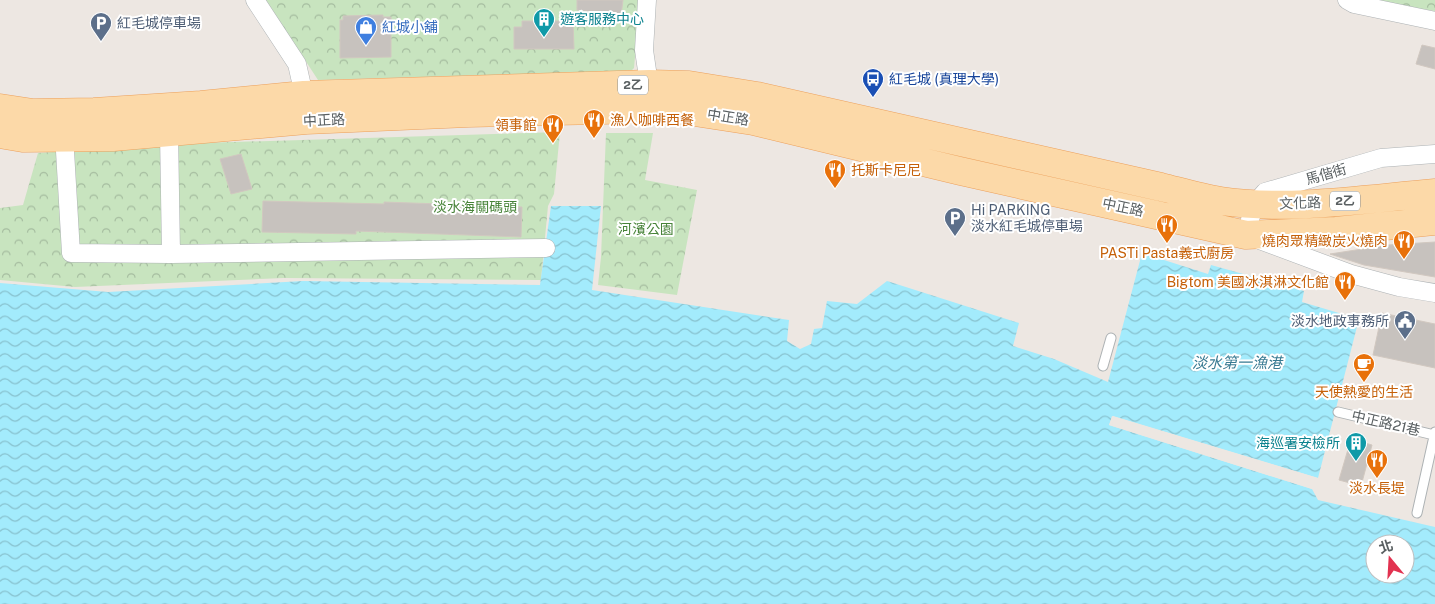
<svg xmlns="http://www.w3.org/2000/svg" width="1435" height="604" font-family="'Public Sans','Noto Sans TC',sans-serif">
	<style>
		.park { fill: url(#park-crowns) }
		.water { fill: url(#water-waves); fill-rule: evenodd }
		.pier { fill: #ede7e2 }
		.building { fill: #c7c2be; stroke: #d1c8c0 }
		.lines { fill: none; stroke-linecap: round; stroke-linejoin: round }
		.lane-casing { stroke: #adb2b4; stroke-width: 11 }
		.street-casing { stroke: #adb2b4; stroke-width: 19 }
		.primary-casing { stroke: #eca05c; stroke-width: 29 }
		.lane { stroke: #fff; stroke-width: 9 }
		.street { stroke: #fff; stroke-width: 18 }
		.primary { stroke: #fcd9a8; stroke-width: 28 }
		.labels { text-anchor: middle; stroke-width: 4; stroke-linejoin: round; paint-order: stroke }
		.shield { fill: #fff; stroke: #8c9091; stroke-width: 1 }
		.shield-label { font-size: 12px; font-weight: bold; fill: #5a6062 }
		.culture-label { font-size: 14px; fill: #0d838f; stroke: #fff; text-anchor: start }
		.service-label { font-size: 14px; fill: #4e5e75; stroke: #fff; text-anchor: start }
		.shop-label { font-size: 14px; fill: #366cbe; stroke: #fff; text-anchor: start }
		.transit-label { font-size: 14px; fill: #164399; stroke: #fff; text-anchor: start }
		.street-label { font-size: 14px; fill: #5a6062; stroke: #fff }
		.food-label { font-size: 14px; fill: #c56008; stroke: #fff; text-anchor: end }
		.park-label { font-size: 14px; fill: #478338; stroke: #fff }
		.water-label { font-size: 15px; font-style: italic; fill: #397b93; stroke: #fff }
	</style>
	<defs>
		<pattern id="park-crowns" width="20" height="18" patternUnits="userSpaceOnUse" patternTransform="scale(1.25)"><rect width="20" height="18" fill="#c8e4bf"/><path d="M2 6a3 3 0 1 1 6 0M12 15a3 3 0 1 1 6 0" fill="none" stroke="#a5bc9f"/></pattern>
		<pattern id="water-waves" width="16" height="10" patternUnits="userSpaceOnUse" patternTransform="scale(1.25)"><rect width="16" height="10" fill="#a3ebfc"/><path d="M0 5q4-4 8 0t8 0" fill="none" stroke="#88c2cf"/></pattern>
	</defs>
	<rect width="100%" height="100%" fill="#ede7e2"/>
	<path class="park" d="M266,0h374l-6,68 -3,3 -313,9z
		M1359,0h76v11z
		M560,132l-6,62 -6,12 -7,74 -257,-2 -209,9 -75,-7v-72l23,-3 15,-52 131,-9z
		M606,133h47l-8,47 52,10 -20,105 -79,-10 3,-28z"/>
	<path class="water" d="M551,206h50l-9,84 197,30 -2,21 13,8 11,-5 3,-15 8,-1 5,-27 30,3 30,-23 132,42 -6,23 41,13 54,23 34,-129 66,21 3,-9 93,26 -2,11 57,17 -41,159 -205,-62 -4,9 203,64 6,11 117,27v77h-1435v-321l108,9 195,-11 237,4zM1375,544h30v30h-30z"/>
	<path class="pier" d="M1112,416l206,62 -1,2 -203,-61 -2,5 201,63 -1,2 -203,-64z"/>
	<path class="building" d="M577,0h46l-2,16 -44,-6z
		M383,15v2h8v40l-51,1v-38h3v-4z
		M522,21h51l1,28h-60v-22h8z
		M1422,45l13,3v21l-19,-5z
		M241,154l11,35 -21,5 -11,-35z
		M263,201l121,3v-2l138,5 -1,30 -165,-6v3l-94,-2z
		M1435,242v35l-71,-12 -34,-11 58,-9z
		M1382,313l53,11v44l-62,-13z
		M1351,439l21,6 -11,41 -22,-6z"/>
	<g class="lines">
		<g class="lane-casing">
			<path id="lane" d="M1103,366l8,-28
				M1338,412l96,23
				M1417,513l18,-81"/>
		</g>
		<g class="street-casing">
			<path id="street" d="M255,0l42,64 7,31
				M647,0l-3,50 5,34 -1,10
				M1347,0l7,4 81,17
				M169,132l2,122 375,-6
				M65,151l6,102 100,1
				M1435,154l-54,4 -116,34 -11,13 -8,30 105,39 48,13 36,6"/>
		</g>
		<g class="primary-casing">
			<path id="primary" d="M0,108l33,5 61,-1 107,-7 103,-10 345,-11 40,1 68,11 404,91c20,5 40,11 60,14 69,10 144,-2 214,-8
				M0,134l23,4 90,-1 193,-17 162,-7 180,-4 40,2 65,10 207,50 286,64 90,-4 99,-10"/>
		</g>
		<use href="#lane" class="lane"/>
		<use href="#street" class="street"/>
		<use href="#primary" class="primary"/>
	</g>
	<defs>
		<g id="building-pin" transform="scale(1.125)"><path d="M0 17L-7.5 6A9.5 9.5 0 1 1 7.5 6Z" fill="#0f9aa8" stroke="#fff"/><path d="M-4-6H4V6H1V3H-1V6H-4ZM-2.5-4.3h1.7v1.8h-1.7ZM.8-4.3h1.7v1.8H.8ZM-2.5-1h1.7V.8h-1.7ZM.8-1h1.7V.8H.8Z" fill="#fff"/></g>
		<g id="parking-pin" transform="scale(1.125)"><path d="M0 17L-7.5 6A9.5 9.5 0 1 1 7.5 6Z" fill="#5c6f8a" stroke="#fff"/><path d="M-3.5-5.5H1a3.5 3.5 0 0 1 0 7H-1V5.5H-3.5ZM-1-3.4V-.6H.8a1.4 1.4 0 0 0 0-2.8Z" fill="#fff"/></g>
		<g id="shop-pin" transform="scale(1.125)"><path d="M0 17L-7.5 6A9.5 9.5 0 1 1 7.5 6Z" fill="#3f7fe0" stroke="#fff"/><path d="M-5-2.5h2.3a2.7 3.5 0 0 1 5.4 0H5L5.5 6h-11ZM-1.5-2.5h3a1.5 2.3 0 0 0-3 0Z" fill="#fff"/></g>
		<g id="bus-pin" transform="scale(1.125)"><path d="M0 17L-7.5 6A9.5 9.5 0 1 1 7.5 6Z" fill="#1a4fb4" stroke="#fff"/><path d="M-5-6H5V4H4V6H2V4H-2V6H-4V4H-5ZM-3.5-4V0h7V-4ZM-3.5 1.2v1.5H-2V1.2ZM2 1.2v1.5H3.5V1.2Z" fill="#fff"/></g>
		<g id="restaurant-pin" transform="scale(1.125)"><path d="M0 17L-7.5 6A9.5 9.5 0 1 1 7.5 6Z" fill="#e8710a" stroke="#fff"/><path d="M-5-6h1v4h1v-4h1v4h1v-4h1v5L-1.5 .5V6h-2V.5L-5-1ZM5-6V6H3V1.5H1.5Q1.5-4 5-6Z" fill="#fff"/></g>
		<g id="civic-pin" transform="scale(1.125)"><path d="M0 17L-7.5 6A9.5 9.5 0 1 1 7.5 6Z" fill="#5c6f8a" stroke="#fff"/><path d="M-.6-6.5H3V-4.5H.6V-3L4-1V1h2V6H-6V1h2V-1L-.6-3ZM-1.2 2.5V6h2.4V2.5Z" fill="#fff"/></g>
		<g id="cafe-pin" transform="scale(1.125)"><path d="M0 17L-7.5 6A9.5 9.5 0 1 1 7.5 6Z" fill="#e8710a" stroke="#fff"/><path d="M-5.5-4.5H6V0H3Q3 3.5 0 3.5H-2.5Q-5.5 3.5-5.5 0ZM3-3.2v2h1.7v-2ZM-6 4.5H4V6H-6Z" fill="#fff"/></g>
	</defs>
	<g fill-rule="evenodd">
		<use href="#building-pin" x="544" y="19"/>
		<use href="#parking-pin" x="101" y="23"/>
		<use href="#shop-pin" x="366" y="27"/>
		<use href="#bus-pin" x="873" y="79"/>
		<use href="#restaurant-pin" x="594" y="120"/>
		<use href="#restaurant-pin" x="553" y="125"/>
		<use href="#restaurant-pin" x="835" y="170"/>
		<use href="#parking-pin" x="955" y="218"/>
		<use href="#restaurant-pin" x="1167" y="225"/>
		<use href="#restaurant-pin" x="1404" y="241"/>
		<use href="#restaurant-pin" x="1345" y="282"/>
		<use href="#civic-pin" x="1405" y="321"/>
		<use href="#cafe-pin" x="1364" y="364"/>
		<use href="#building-pin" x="1356" y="443"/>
		<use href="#restaurant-pin" x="1377" y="460"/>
	</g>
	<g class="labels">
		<g class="shield">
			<rect x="618" y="75.5" width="30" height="19" rx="4"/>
			<rect x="1330" y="191.5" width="30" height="19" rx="4"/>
		</g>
		<g class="shield-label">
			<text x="633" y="89">2乙</text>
			<text x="1345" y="205">2乙</text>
		</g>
		<g class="culture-label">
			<text x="560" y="24">遊客服務中心</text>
			<text x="1340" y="448" text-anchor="end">海巡署安檢所</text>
		</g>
		<g class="service-label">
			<text x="117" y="28">紅毛城停車場</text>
			<text x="971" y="215">Hi PARKING<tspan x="971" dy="16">淡水紅毛城停車場</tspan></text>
			<text x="1389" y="326" text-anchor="end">淡水地政事務所</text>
		</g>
		<g class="shop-label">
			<text x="382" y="32">紅城小舖</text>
		</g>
		<g class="transit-label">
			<text x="889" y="84">紅毛城 (真理大學)</text>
		</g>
		<g class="street-label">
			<text transform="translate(728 117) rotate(9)" y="5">中正路</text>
			<text transform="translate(324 120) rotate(-3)" y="5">中正路</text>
			<text transform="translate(1326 174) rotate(-16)" y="5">馬偕街</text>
			<text transform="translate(1300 203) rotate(-2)" y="5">文化路</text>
			<text transform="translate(1123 207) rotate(12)" y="5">中正路</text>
			<text transform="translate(1386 423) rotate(13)" y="5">中正路21巷</text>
		</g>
		<g class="food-label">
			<text x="610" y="125" text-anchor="start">漁人咖啡西餐</text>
			<text x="537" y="130">領事館</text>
			<text x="851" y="175" text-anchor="start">托斯卡尼尼</text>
			<text x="1388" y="246">燒肉眾精緻炭火燒肉</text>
			<text x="1167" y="258" text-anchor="middle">PASTi Pasta義式廚房</text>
			<text x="1329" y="287">Bigtom 美國冰淇淋文化館</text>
			<text x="1364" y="397" text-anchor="middle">天使熱愛的生活</text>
			<text x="1377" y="493" text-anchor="middle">淡水長堤</text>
		</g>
		<g class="park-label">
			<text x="475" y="212">淡水海關碼頭</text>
			<text x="646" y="234">河濱公園</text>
		</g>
		<g class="water-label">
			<text x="1237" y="368">淡水第一漁港</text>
		</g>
	</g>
	<g transform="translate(1390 559) rotate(342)"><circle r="24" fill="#ffffff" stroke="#bdbfc0"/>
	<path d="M0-4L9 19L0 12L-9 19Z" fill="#e23250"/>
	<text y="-8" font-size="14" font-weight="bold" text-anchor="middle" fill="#5a6062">北</text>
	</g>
</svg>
